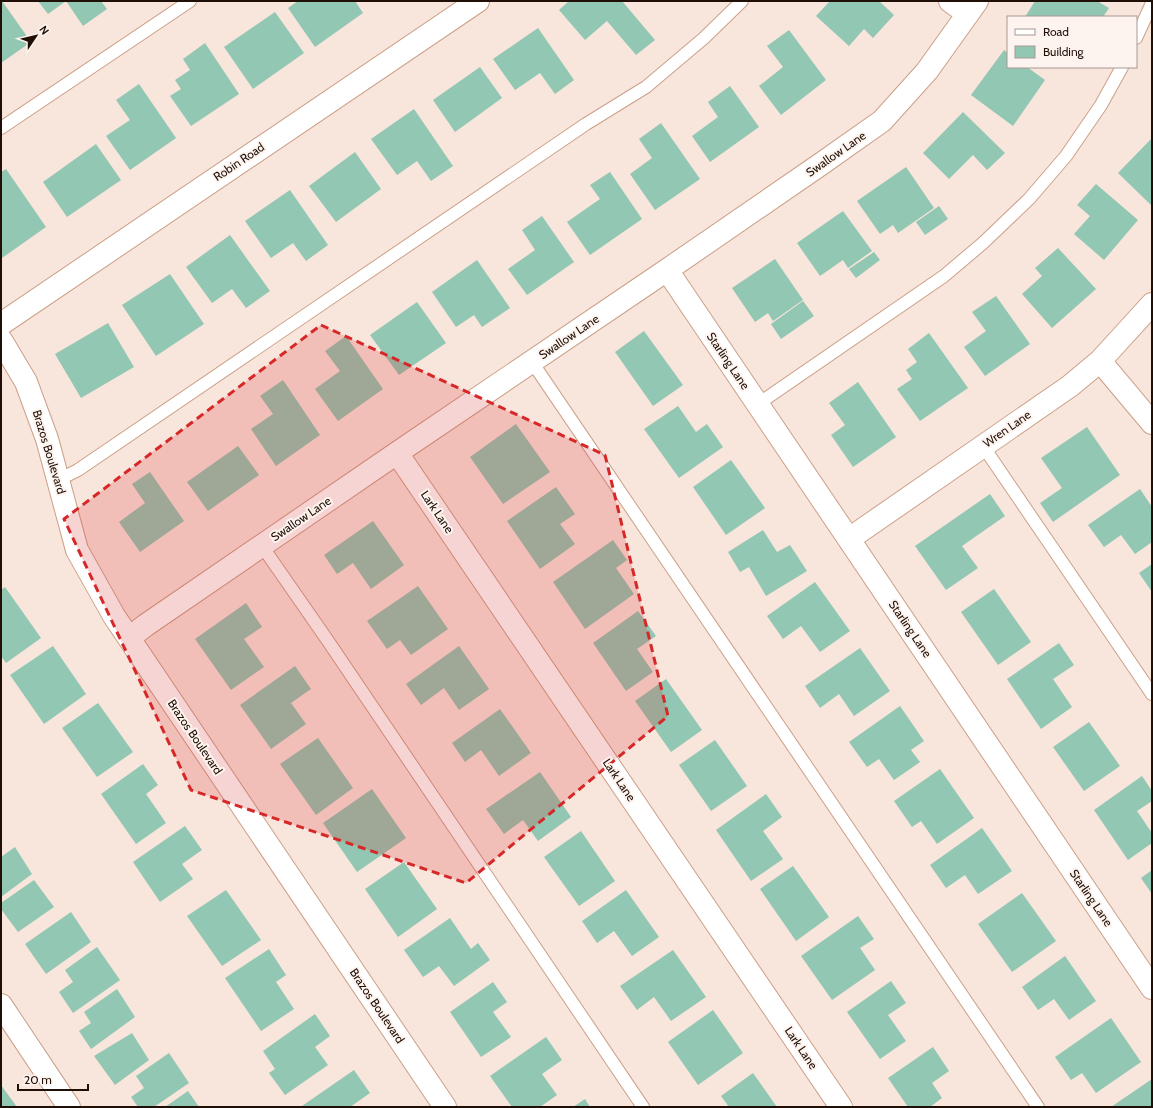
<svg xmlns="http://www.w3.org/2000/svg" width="1153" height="1108" font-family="Cabin,sans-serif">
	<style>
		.building { fill: #92c7b3 }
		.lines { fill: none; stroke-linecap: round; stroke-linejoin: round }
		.lane-casing { stroke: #cca088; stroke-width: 14 }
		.street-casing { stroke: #cca088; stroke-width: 24 }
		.lane { stroke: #fff; stroke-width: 12 }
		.street { stroke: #fff; stroke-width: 22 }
		.marked { fill: #d62828; fill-opacity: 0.2; stroke: #d62828; stroke-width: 3; stroke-dasharray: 8 5; stroke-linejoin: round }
		.labels { text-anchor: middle; stroke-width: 4; stroke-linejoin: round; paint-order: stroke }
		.street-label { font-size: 12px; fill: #1f0f07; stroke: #fef4ef }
	</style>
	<rect width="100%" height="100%" fill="#f8e5db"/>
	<path class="building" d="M1,1h1l29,41 -30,21z
		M38,1h63l6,8 -24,17 -17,-25 -18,13z
		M298,1h57l8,12 -48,34 -27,-39z
		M569,1h53l33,39 -19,15 -29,-34 -22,19 -26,-30z
		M830,1h49l15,14 -21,23 -9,-9 -15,17 -33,-30z
		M1035,1h62l12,7 -6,9h-78z
		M275,12l29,41 -51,36 -29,-42z
		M538,28l36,52 -19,14 -15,-21 -25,17 -22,-31z
		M789,30l37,50 -45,35 -22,-29 24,-19 -16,-21z
		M205,43l34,51 -48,32 -21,-30 11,-7 -6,-9 15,-10 -7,-11z
		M1004,50l4,3v14h19l18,13 -32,46 -42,-31z
		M480,67l22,31 -47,34 -22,-32z
		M139,84l37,54 -46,32 -24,-34 24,-16 -14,-20z
		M730,86l29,41 -49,35 -18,-26 26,-19 -10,-15z
		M414,109l39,57 -22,15 -14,-20 -20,14 -26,-36z
		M963,112l42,41 -18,17 -14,-15 -24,24 -26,-26z
		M661,123l39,56 -45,31 -25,-36 22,-16 -13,-19z
		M1152,138v68l-34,-33z
		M96,144l25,36 -54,37 -24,-35z
		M355,152l26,37 -45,33 -27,-36z
		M906,167l28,41 -36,25 -5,-8 -13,9 -23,-33z
		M6,169l40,58 -44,31 -1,-2v-84z
		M610,172l32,47 -52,36 -23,-33 33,-23 -10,-14z
		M1096,184l42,36 -34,40 -30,-26 16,-18 -13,-11z
		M290,190l38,55 -22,16 -13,-18 -22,15 -26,-37z
		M939,206l9,13 -23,16 -9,-13z
		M843,211l29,40 -24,17 -5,-8 -23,16 -23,-33z
		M542,216l32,46 -47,33 -19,-26 27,-19 -13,-20z
		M230,235l40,56 -24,17 -14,-19 -20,14 -26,-36z
		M1058,248l38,41 -44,39 -30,-34 20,-18 -7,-8z
		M874,252l6,8 -24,18 -7,-9z
		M775,259l28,41 -30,21 -5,-8 -13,9 -23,-34z
		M477,260l33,48 -28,19 -8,-12 -18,12 -24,-35z
		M170,274l34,50 -48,32 -34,-51z
		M996,296l34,48 -45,32 -21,-29 22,-16 -14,-19z
		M803,301l11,15 -33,23 -10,-15z
		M417,302l29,41 -47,32 -29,-40z
		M108,323l26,44 -53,31 -26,-44z
		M644,331l39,54 -30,21 -38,-54z
		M929,333l39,55 -48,33 -23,-32 15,-10 -6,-9 11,-8 -9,-13z
		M346,336l37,53 -45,32 -23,-32 25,-18 -15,-20z
		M283,380l37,55 -44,31 -25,-37 22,-15 -13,-18z
		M858,382l38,55 -43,30 -22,-32 14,-10 -16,-22z
		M678,406l18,26 11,-8 16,23 -44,31 -35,-49z
		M516,424l34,48 -47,32 -33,-47z
		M1087,427l33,48 -67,47 -13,-19 22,-15 -21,-30z
		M238,446l21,29 -51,36 -21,-29z
		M731,460l34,48 -39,27 -33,-48z
		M150,472l34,49 -44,31 -21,-30 26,-19 -13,-19z
		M556,487l19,27 -15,10 15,20 -35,25 -33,-48z
		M1140,489l12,18v35l-17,12 -14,-19 -17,12 -16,-22z
		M990,494l15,22 -43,30 16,22 -32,22 -31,-44z
		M373,521l31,44 -33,24 -18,-26 -16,11 -13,-19z
		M763,530l14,22 13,-7 17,26 -41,25 -17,-29 -9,5 -12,-20z
		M613,540l14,20 -11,8 18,26 -49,35 -32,-47z
		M1152,564v28l-13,-19z
		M815,582l35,49 -30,21 -19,-26 -18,13 -16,-23z
		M418,586l30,43 -37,26 -11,-15 -13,9 -20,-28z
		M5,587l36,51 -35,25 -5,-7v-66z
		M994,589l37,53 -33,23 -37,-53z
		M246,603l16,24 -18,12 20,28 -33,23 -36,-51z
		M638,611l18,25 -19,13 16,23 -27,19 -33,-48z
		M1059,643l15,22 -21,14 19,28 -31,22 -34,-50z
		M53,646l33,48 -42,30 -34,-49z
		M459,646l30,43 -30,21 -15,-22 -23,17 -15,-21z
		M860,648l30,43 -36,25 -15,-22 -19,14 -15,-22z
		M295,666l16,23 -20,14 15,21 -35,25 -31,-44z
		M666,679l36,51 -31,22 -36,-51z
		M98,703l35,49 -36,25 -35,-49z
		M900,706l24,35 -13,9 9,12 -26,18 -15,-21 -12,8 -18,-25z
		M500,709l31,44 -32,23 -18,-26 -16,12 -13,-19z
		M1089,722l31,44 -36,25 -31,-44z
		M318,738l35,50 -37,27 -36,-51z
		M715,740l32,46 -36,25 -32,-46z
		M143,764l15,21 -12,9 20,29 -30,21 -35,-50z
		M940,769l34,49 -37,26 -16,-23 -9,6 -18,-26z
		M540,772l31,45 -33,24 -15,-21 -19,14 -18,-25z
		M1142,776l10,15v10l-15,10 15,22v10l-24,17 -34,-50z
		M372,789l34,49 -49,34 -34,-49z
		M766,794l16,23 -19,14 20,28 -32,22 -35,-51z
		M185,826l17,24 -20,14 11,15 -33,23 -27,-40z
		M982,828l30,43 -34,23 -13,-19 -19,13 -16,-23z
		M581,831l34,50 -36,25 -35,-49z
		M15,847l17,27 -31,23v-40z
		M404,862l33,47 -39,28 -33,-48z
		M793,866l36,51 -33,24 -36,-52z
		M1152,870v24l-11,-16z
		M34,880l20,27 -36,25 -17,-23v-6z
		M226,890l35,50 -39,26 -35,-50z
		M626,890l33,47 -27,19 -18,-25 -17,12 -15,-22z
		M1022,893l34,48 -44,31 -34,-48z
		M71,912l20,30 -45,32 -21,-30z
		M858,916l16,23 -14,9 15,22 -43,30 -31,-44z
		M450,918l21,31 7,-6 12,17 -36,26 -15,-20 -16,11 -19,-27z
		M97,947l23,33 -47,33 -14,-21 14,-10 -8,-12z
		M269,949l17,26 -10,7 18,27 -33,22 -36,-53z
		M673,950l33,47 -35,24 -17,-24 -17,13 -17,-24z
		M1065,956l31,45 -27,19 -15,-21 -16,11 -16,-23z
		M891,981l15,22 -18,12 18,26 -26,18 -33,-47z
		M493,982l14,20 -14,10 18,25 -30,20 -31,-45z
		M117,989l18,28 -44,32 -12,-18 12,-8 -7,-11z
		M713,1010l30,43 -45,32 -30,-43z
		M315,1014l15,22 -15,11 13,18 -43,30 -16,-22 6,-4 -12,-18z
		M1111,1018l30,44 -45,31 -14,-20 -11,7 -16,-23z
		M132,1033l17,27 -34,25 -21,-29z
		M546,1037l16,23 -20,14 15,21 -17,12h-28l-22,-31z
		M933,1047l16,24 -17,12 10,15 -12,9h-22l-20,-29z
		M169,1053l20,30 -35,24h-16l-7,-10 13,-9 -8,-12z
		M354,1070l16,23 -20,14h-47l-1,-1z
		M753,1073l24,34h-48l-8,-11z
		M1152,1079v28h-41z
		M1,1085l16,22h-16z
		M188,1091l11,16h-34z
		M585,1099l5,8h-17z"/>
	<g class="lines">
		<g class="lane-casing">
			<path id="lane" d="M1136,38l16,-35
				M1,128l189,-127
				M532,362l506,745
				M758,404l186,-128 39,-33 46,-44 37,-43 35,-51 21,-38
				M983,446l169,248
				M58,480l20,-10 508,-346 60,-37 58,-49 38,-37
				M262,546l66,95 315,466"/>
		</g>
		<g class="street-casing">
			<path id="street" d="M950,1l18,13
				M667,270l485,718
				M1,324l477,-323
				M1,340l25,42 21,57 30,111 37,66 331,491
				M1100,361l52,62
				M397,453l444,654
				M849,539l221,-153 30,-25 52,-57
				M129,638l17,-13 251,-172 270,-183 154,-106 61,-43 45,-50 50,-70
				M1,1005l68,102"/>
		</g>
		<use href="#lane" class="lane"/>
		<use href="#street" class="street"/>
	</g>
	<path class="marked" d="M321,325l284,130 63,261 -202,167 -275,-93 -127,-271z"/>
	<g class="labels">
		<g class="street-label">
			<text transform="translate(836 154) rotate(-35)" y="4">Swallow Lane</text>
			<text transform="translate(239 162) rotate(-34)" y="4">Robin Road</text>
			<text transform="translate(569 337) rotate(-34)" y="4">Swallow Lane</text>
			<text transform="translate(728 361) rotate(56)" y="4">Starling Lane</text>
			<text transform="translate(1007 429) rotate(-35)" y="4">Wren Lane</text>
			<text transform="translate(49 452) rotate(73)" y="4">Brazos Boulevard</text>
			<text transform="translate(437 512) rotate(56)" y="4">Lark Lane</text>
			<text transform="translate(301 519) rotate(-34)" y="4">Swallow Lane</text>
			<text transform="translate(910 629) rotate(56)" y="4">Starling Lane</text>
			<text transform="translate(195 737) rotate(56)" y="4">Brazos Boulevard</text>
			<text transform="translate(619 780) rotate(56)" y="4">Lark Lane</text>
			<text transform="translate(1091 898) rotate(56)" y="4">Starling Lane</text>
			<text transform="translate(377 1006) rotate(56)" y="4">Brazos Boulevard</text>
			<text transform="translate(801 1048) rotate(56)" y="4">Lark Lane</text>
		</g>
	</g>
	<rect width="1153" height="1108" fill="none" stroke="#1f0f07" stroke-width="4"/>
	<rect x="1007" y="16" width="130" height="52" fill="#fef4ef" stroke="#a59892"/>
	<rect x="1015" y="29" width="20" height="6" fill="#ffffff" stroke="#a59892"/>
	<text x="1043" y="36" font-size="12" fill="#1f0f07">Road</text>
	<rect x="1015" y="46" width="20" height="12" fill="#92c7b3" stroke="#a59892"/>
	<text x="1043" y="56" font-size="12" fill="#1f0f07">Building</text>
	<g transform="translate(36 36) rotate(55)" stroke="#fef4ef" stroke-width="3" paint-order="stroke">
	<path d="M0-3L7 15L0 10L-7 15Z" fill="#1f0f07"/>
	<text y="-6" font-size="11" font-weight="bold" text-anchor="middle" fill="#1f0f07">N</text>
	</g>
	<path d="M18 1084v6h70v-6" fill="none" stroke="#1f0f07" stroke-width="2"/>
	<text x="24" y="1084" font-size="12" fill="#1f0f07" stroke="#fef4ef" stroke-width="3" paint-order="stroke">20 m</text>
</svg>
